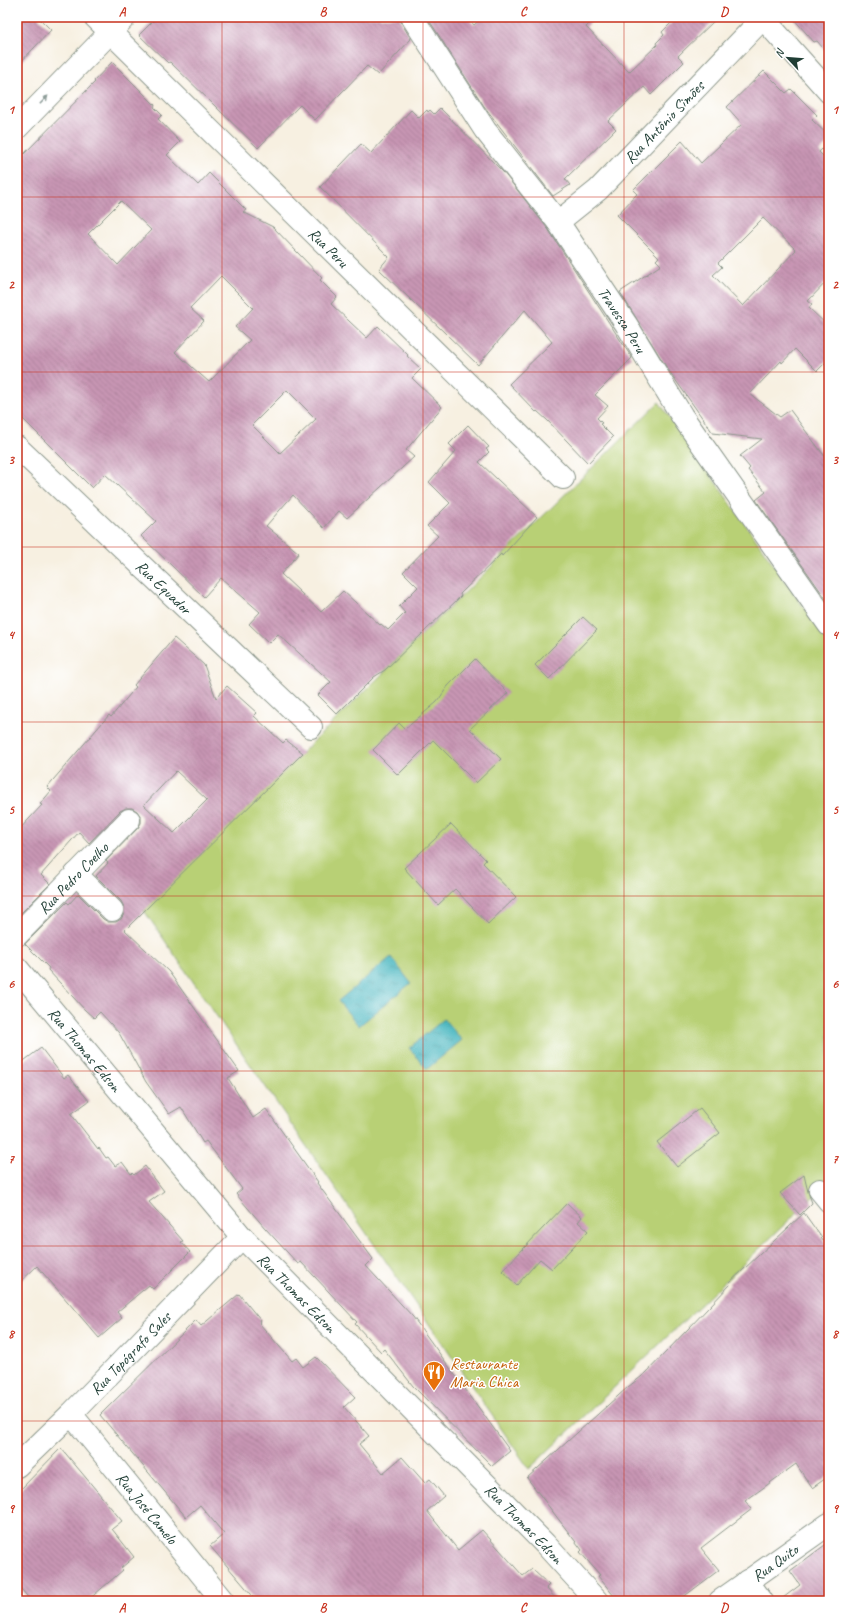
<svg xmlns="http://www.w3.org/2000/svg" width="846" height="1618" font-family="Caveat,sans-serif">
	<style>
		.green { fill: #b8d075; stroke: #6c8654 }
		.water { fill: url(#water-ripples); stroke: #337a7a }
		.building { fill: url(#building-back-hatch); fill-rule: evenodd }
		.lines { fill: none; stroke-linecap: round; stroke-linejoin: round }
		.minor-casing { stroke: #8b968a; stroke-width: 24 }
		.minor { stroke: #fff; stroke-width: 22 }
		.oneway { fill: #8f9e9a }
		.grid { fill: none; stroke: #c8321e; stroke-width: 1; stroke-opacity: 0.55 }
		.labels { text-anchor: middle; stroke-width: 3; stroke-linejoin: round; paint-order: stroke }
		.street-label { font-size: 16px; fill: #1f3d34; stroke: #fff }
		.food-label { font-size: 16px; fill: #c56008; stroke: #fff; text-anchor: start }
		.neatline { fill: none; stroke: #c8321e; stroke-width: 1.5 }
		.grid-label { font-size: 13px; text-anchor: middle; font-weight: bold; fill: #c8321e }
	</style>
	<defs>
		<pattern id="water-ripples" width="26" height="14" patternUnits="userSpaceOnUse"><rect width="26" height="14" fill="#47b6bf"/><path d="M2 4q2-2 4 0t4 0M15 11q2-2 4 0t4 0" fill="none" stroke="#3b959c"/></pattern>
		<pattern id="building-back-hatch" width="6" height="6" patternUnits="userSpaceOnUse"><rect width="6" height="6" fill="#c895b4"/><path d="M-1 5l2 2M0 0l6 6M5-1l2 2" fill="none" stroke="#a27b93"/></pattern>
	</defs>
	<rect width="100%" height="100%" fill="#fff"/>
	<filter id="ink" filterUnits="userSpaceOnUse"><feTurbulence type="fractalNoise" baseFrequency=".025" numOctaves="2"/><feDisplacementMap in="SourceGraphic" scale="8" xChannelSelector="R" yChannelSelector="G"/><feConvolveMatrix kernelMatrix="1 2 1 2 8 2 1 2 1" color-interpolation-filters="sRGB"/></filter>
	<filter id="wash" filterUnits="userSpaceOnUse"><feTurbulence type="fractalNoise" baseFrequency=".012" numOctaves="4" result="noise"/><feDisplacementMap in="SourceGraphic" scale="16" xChannelSelector="R" yChannelSelector="G"/><feGaussianBlur stdDeviation="0.9" result="paint"/><feColorMatrix in="noise" values="0 0 0 0 0 0 0 0 0 0 0 0 0 0 0 0 0 1.4 0 .05"/><feComposite in="paint" operator="in"/></filter>
	<g filter="url(#wash)">
		<rect width="100%" height="100%" fill="#f7f0e1"/>
		<path class="green" d="M659,402l170,241v539l-300,287 -386,-560z"/>
		<path class="water" d="M391,957l20,26 -52,43 -21,-25z
			M444,1019l18,21 -35,29 -18,-21z"/>
		<g id="blocks">
			<path class="building" d="M17,17h21l13,13 -34,36z
				M157,17h243l2,7 9,15 -33,36 -11,-9 -52,54 -15,-15 -42,43 -88,-86 -2,1 -29,-28z
				M427,17h40l7,8 9,-8h113l-10,10 43,45 28,-27 -1,-2 8,-8 -2,-3 15,-15h41l-40,39 6,6 -33,33 -7,-8 -36,34 8,8 -51,50 5,6 -17,11 -69,-90z
				M792,17h37v38l-12,-14 -3,1z
				M112,62l43,43 -1,2 8,8 -4,4 22,23 -13,13 31,30 11,-12 37,37 -3,2 30,15 49,51 -2,2 17,17 -6,7 36,34 11,-12 30,29 -1,1 14,13 -9,9 30,29 -36,43 8,7 -67,61 -8,-7 -15,17 -31,-33 -27,31 33,27 -18,21 40,38 22,-21 37,34 1,-1 7,6 17,-17 -6,-7 19,-19 -15,-15 35,-36 -11,-10 23,-23 -21,-21 27,-31 -7,-7 19,-19 21,22 -3,2 3,3 -10,10 58,55 -35,39 -1,-2 -41,40 1,2 -76,74 -11,7 -37,37 -19,-19 13,-13 -53,-48 -9,9 -20,-19 11,-12 -39,-34 -17,19 -63,-61 15,-15 -51,-47 -13,14 -75,-75v-252l78,-79 -1,-1zM121,201l30,29 -33,35 -30,-31zM221,276l32,32 -18,19 15,13 -41,42 -34,-30 29,-31 -14,-13zM287,390l29,29 -36,34 -28,-28z
				M764,71l22,22 5,-4 26,26 -5,5 17,16v6l-10,10 10,10v117l-21,22 4,3 -3,4 20,19v32l-12,12 -22,-22 -13,14 -1,-2 -31,33 30,23 10,-7 39,52v141l-73,-103 10,-8 -18,-22 2,-2 -10,-12 22,-17 -49,-6 -46,-65 -47,-76 41,-27 -5,-5 3,-3 -42,-42 20,-21 -4,-4 49,-49 19,22 41,-39 -15,-17zM763,218l33,32 -53,56 -30,-31 9,-8 -4,-4z
				M440,108l63,64 45,57 84,129 -37,37 13,11 -11,12 5,5 -2,1 13,13 -25,26 -41,-43 -10,-9 -1,1 -27,-28 43,-42 -27,-32 -47,55 -99,-96 10,-12 -69,-70 41,-43 10,9 40,-43 8,8 8,-8 1,2 2,-2 4,4z
				M583,617l14,13 -48,49 -14,-14z
				M174,638l30,27 12,33 11,-12 30,27 -3,3 29,27 3,-3 17,13 -178,177 44,42 70,99 -11,7 25,40 13,-9 52,73 -1,1 56,76 -7,7 47,51 97,134 -18,15 -79,-80 -29,-37 -3,3 -26,-28 2,-2 -56,-60 -3,2 -33,-36 -29,-34 6,-5 -36,-48 -3,2 -22,-36 -12,7 -23,-32 -27,-49 -19,-21 -6,6 -9,-8 -37,-40 1,-2 -24,-24 42,-42 2,2 9,-10 25,25 5,3h8l5,-3 3,-5v-7l-3,-6 -25,-25 12,-13 -2,-2 32,-33 3,-5v-6l-4,-6 -5,-3h-6l-6,3 -31,32 -10,-11 -38,43 9,9 -33,33v-85l25,-27 -2,-1 11,-13 -4,-4 62,-72 2,2 25,-30 -2,-2zM176,771l31,29 -33,33 -30,-28z
				M475,659l33,34 -38,36 31,30 -25,24 -43,-43 -35,35 -25,-25 26,-27 6,6 32,-27 11,-16z
				M451,824l35,36 -3,3 33,34 -28,27 -33,-35 -17,16 -34,-37z
				M41,1048l23,30 4,-3 21,26 -18,13 27,35 1,-1 7,10 2,-1 7,9 7,-4 9,12 1,-1 2,2 11,-9 19,25 -15,11 34,39 -2,1 9,10 -37,37 -4,-4 -32,27 5,6 -23,20 -62,-72 -20,19v-219z
				M700,1108l20,25 -43,34 -20,-25z
				M804,1175l4,17 4,11 -12,12 -20,-22z
				M567,1203l15,14 -4,5 10,9 -36,38 -12,-10 -23,26 -15,-14z
				M804,1213l25,35v228l-17,12 -16,-24 -51,37 7,8 -51,39 18,22 -41,31h-60l-20,-25 2,-1 -20,-23 2,-2 -55,-72 101,-91 18,-14 84,-88 -1,-2z
				M239,1294l22,27 -2,2 33,38 4,-3 7,9 13,-10 39,40 -11,10 25,29 -10,8 24,29 19,-16 23,26 5,-4 14,17 -17,15 31,39 24,-20 41,46 9,-7 17,16 -3,3 12,13h-301l-47,-55 14,-12 -24,-29 -14,12 -86,-102 96,-95 5,6z
				M61,1448l61,73 -10,8 22,28 -13,11 2,2 -36,31h-56l-14,-17v-91z
				M829,1542v59h-50l21,-16 -10,-14z"/>
		</g>
	</g>
	<g filter="url(#ink)">
		<use href="#blocks" fill-opacity="0" stroke="#8b968a" stroke-width="1"/>
		<g class="lines">
			<g class="minor-casing">
				<g id="minor">
					<path id="s1" d="M95,17l468,461"/>
					<path id="s2" d="M412,17l73,113 73,92 68,102 56,92 147,209"/>
					<path d="M762,17l67,75"/>
					<path d="M17,128l108,-111"/>
					<path id="s3" d="M558,222l40,-32 166,-173"/>
					<path id="s4" d="M17,447l294,280"/>
					<path d="M76,874l36,36"/>
					<path id="s5" d="M17,935l112,-115"/>
					<path id="s6" d="M17,968l225,269 303,307 52,57"/>
					<path d="M820,1190l9,11"/>
					<path id="s7" d="M71,1414l152,187"/>
					<path id="s8" d="M17,1466l54,-52 171,-177"/>
					<path d="M747,1581l15,20"/>
					<path id="s9" d="M720,1601l109,-77"/>
				</g>
			</g>
			<use href="#minor" class="minor"/>
		</g>
		<defs><path id="oneway-solid" d="M-6-.8H1V-3.2L6.5 0L1 3.2V.8H-6Z"/></defs>
		<use class="oneway" href="#oneway-solid" transform="translate(44 100) rotate(-46)"/>
	</g>
	<path class="grid" d="M222,17v1584M423,17v1584M624,17v1584M17,197h812M17,372h812M17,547h812M17,722h812M17,896h812M17,1071h812M17,1246h812M17,1421h812"/>
	<defs>
		<g id="restaurant-pin" transform="scale(1.15)"><path d="M0 17L-7.5 6A9.5 9.5 0 1 1 7.5 6Z" fill="#e8710a" stroke="#fff"/><path d="M-5-6h1v4h1v-4h1v4h1v-4h1v5L-1.5 .5V6h-2V.5L-5-1ZM5-6V6H3V1.5H1.5Q1.5-4 5-6Z" fill="#fff"/></g>
	</defs>
	<g fill-rule="evenodd">
		<use href="#restaurant-pin" x="434" y="1372"/>
	</g>
	<g class="labels">
		<g class="street-label">
			<text dy="6" stroke="none"><textPath href="#s3" startOffset="146">Rua Antônio Simões</textPath></text>
			<text dy="6" stroke="none"><textPath href="#s1" startOffset="328">Rua Peru</textPath></text>
			<text dy="6" stroke="none"><textPath href="#s2" startOffset="369">Travessa Peru</textPath></text>
			<text dy="6" stroke="none"><textPath href="#s4" startOffset="203">Rua Equador</textPath></text>
			<text dy="6" stroke="none"><textPath href="#s5" startOffset="80">Rua Pedro Coelho</textPath></text>
			<text dy="6" stroke="none"><textPath href="#s6" startOffset="106">Rua Thomas Edson</textPath></text>
			<text dy="6" stroke="none"><textPath href="#s6" startOffset="429">Rua Thomas Edson</textPath></text>
			<text dy="6" stroke="none"><textPath href="#s8" startOffset="160">Rua Topógrafo Sales</textPath></text>
			<text dy="6" stroke="none"><textPath href="#s7" startOffset="121">Rua José Camelo</textPath></text>
			<text dy="6" stroke="none"><textPath href="#s6" startOffset="753">Rua Thomas Edson</textPath></text>
			<text dy="6" stroke="none"><textPath href="#s9" startOffset="67">Rua Quito</textPath></text>
		</g>
		<g class="food-label">
			<text x="450" y="1369">Restaurante<tspan x="450" dy="18">Maria Chica</tspan></text>
		</g>
	</g>
	<rect width="846" height="1618" fill="none" stroke="#fff" stroke-width="44"/>
	<g transform="translate(788 58) rotate(296)" stroke="#ffffff" stroke-width="3" paint-order="stroke">
	<path d="M0-3L7 15L0 10L-7 15Z" fill="#1f3d34"/>
	<text y="-6" font-size="11" font-weight="bold" text-anchor="middle" fill="#1f3d34">N</text>
	</g>
	<rect x="22" y="22" width="802" height="1574" class="neatline"/>
	<g class="grid-label">
		<text x="122" y="16">A</text>
		<text x="323" y="16">B</text>
		<text x="523" y="16">C</text>
		<text x="724" y="16">D</text>
		<text x="11" y="114">1</text>
		<text x="835" y="114">1</text>
		<text x="11" y="289">2</text>
		<text x="835" y="289">2</text>
		<text x="11" y="464">3</text>
		<text x="835" y="464">3</text>
		<text x="11" y="639">4</text>
		<text x="835" y="639">4</text>
		<text x="11" y="814">5</text>
		<text x="835" y="814">5</text>
		<text x="11" y="988">6</text>
		<text x="835" y="988">6</text>
		<text x="11" y="1163">7</text>
		<text x="835" y="1163">7</text>
		<text x="11" y="1338">8</text>
		<text x="835" y="1338">8</text>
		<text x="11" y="1513">9</text>
		<text x="835" y="1513">9</text>
		<text x="122" y="1612">A</text>
		<text x="323" y="1612">B</text>
		<text x="523" y="1612">C</text>
		<text x="724" y="1612">D</text>
	</g>
</svg>
